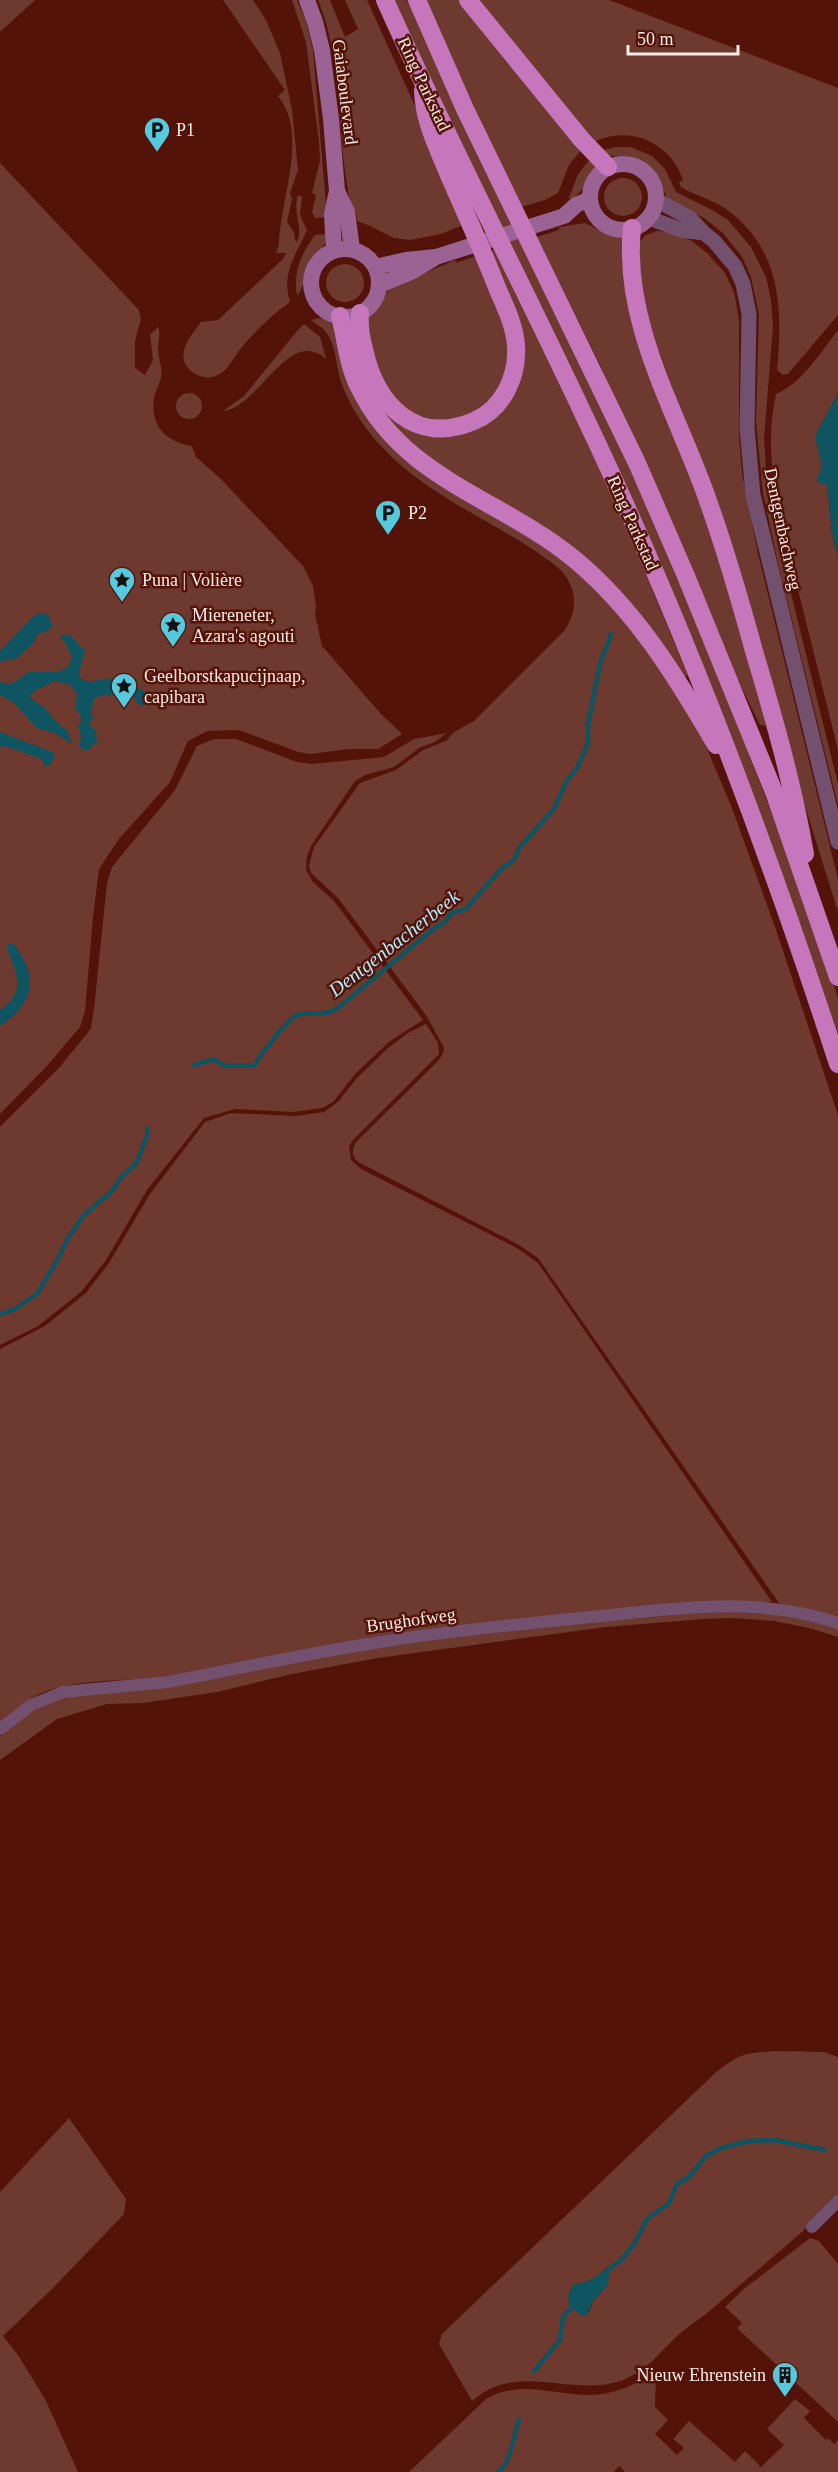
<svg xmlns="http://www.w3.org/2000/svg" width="838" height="2472" font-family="Georgia,serif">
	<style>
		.green { fill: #6e392f; fill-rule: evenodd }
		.water { fill: #0e5561 }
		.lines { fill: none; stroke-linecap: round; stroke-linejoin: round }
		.stream { stroke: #0e5561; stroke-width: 4.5 }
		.minor { stroke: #74506f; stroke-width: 12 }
		.tertiary { stroke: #74506f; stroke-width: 15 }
		.secondary { stroke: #9b6393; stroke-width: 16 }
		.trunk { stroke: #c677bc; stroke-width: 18 }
		.labels { text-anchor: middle; stroke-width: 5; stroke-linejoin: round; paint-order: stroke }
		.street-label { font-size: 18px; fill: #fcebe7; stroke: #531309 }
		.poi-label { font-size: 18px; fill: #fcebe7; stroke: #531309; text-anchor: start }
		.water-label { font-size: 20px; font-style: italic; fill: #adeffd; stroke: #531309 }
	</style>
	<rect width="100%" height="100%" fill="#531309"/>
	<path class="green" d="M0,0h35l-35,32z
		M223,0h30l13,20 14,33 12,57 6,60 -8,23 2,6 -5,23 7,10 1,8 2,2c7,-14 -5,-29 1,-47l4,2 -2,18 7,15c-11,25 -26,43 -17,72 -17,12 -34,28 -48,45 -8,9 -13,23 -24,28 -16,8 -39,-6 -34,-25 3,-10 11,-20 17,-28l17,-2 65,-61 3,-6h-10l3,-9c1,-43 30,-111 -1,-148l7,-6z
		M292,0h5l9,21 7,29 14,167 -12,1 -3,-6 4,-17 -4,-2 8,-32 -1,-19 -13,-100z
		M318,0h12l15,37 13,-8 -13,-29h22l53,117 41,109 -20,8 -31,6 -16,-2 -24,-12 -13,-5 -1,-7 -4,1c-3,-20 -7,-40 -9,-60 -5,-51 -5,-107 -25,-155z
		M393,0h14c61,138 133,271 196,409 85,184 159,372 227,564l8,25v42l-26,-79 -323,-758z
		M424,0h38l120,149 -13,16 -11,28 -13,7 -24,7z
		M478,0h131l229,88v227l-50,59 -5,1 -6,-5c6,-64 4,-123 -54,-163 -13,-8 -29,-12 -42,-20l-2,-5 4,-2c-13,-39 -55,-56 -91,-37z
		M616,147h15l21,9 13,13 11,23 36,18 16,10 23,27 15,30 5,23 2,26 -9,113 4,61 70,284v21l-59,-237 -16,-75 -7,-72 3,-106 -8,-38 -9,-20 -18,-23 -20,-16 -37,-20 -9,-21 -9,-10 -14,-8 -29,-4 -2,-5z
		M590,159l7,8 -14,21 -10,12 -4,-2 9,-24z
		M0,163l139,147 2,9 -6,22v27l10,7 8,-15 -3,-25 8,-8c3,8 0,13 0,22 0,9 5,18 3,28 -1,7 -6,14 -7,21 -4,28 12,44 38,48l4,11 25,22 82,87 10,20 3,21 -1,7 7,32 59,68 21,20 -24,15h-29l-38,5 -13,-2 -59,-22 -32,1 -19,10 -18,41 -51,57 -20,30 -6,48 -8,94 -5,16 -34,40 -46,47z
		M604 197a19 19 0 1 1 38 0a19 19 0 1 1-38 0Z
		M585,223l22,11 17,3 3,20 76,243 64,226 -7,-1 -27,-55 -133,-305 -63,-128 22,-7v-3z
		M657,231l18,2 17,8 15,12 18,20 9,19 5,27v116l3,38 16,81 80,325v33l-150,-482 -44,-119 -7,-54 3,-16 6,-6z
		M328,234c-2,15 -15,20 -20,34 -4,10 -4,19 -11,28 -4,-24 4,-42 18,-61z
		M494,250l114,235 80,190 -5,3 -51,-70 -181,-133 -66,-55 -5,-18 66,31 72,-55 -31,-126z
		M479,255l30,79 -2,43 -23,31 -38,14 -37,-9 -28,-31 -6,-11 -8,-51 16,-25 9,-8 63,-27 1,3z
		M326 283a19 19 0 1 1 38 0a19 19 0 1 1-38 0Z
		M318,318l6,1 10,6 37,97 183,127 80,79 59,87 39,93 43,119 63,188v502l-59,-14 -241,-345 -19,-13 -159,-82c-8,-5 -9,-12 -4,-21l83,-82 5,-9 -1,-5 -17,-31 -88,-117 -27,-25 -2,-8 5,-18 46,-64 36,-13 27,-20 23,-9 8,-9 20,-11 90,-90c11,-16 14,-34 4,-51 -7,-13 -22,-21 -34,-30 -37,-24 -77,-43 -113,-69 -34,-25 -62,-54 -78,-94 -7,-16 -6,-38 -15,-52 -4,-7 -11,-10 -17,-15z
		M304,324l16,13 6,22c-2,-1 -4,-4 -7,-5 -34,-19 -63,55 -96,57l21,-15 53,-65z
		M838,330v63l-22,43 6,31 -5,14 10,4 5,48 6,24v193c-13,-52 -26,-104 -39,-156 -16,-64 -38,-133 -23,-200 26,-11 45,-42 62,-64z
		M176 406a13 13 0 1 1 26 0a13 13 0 1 1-26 0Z
		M447,733l-12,9 -16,6 -25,19 -29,8 -10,6 -44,65 -4,10 -1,14 7,12 21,19 89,119 -33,21 -35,33 -22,28 -11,6 -29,4 -58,-3 -31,9 -57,72 -41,70 -25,32 -43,34 -38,19v-218l58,-58 28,-34 5,-7 3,-19 13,-126 5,-16 63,-77 22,-44 17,-7h22l61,23 15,2 72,-7 30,-18z
		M426,1024l12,19 1,11 -86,86 -4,6 2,14 10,9 156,79 21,15 234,339 -64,-1 -547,76c-41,5 -87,1 -124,18 -14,7 -25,18 -37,28v-374l45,-23 41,-33 23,-30 41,-69 55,-72 26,-9 65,3 28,-4 15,-11 17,-22 31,-30 21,-16z
		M723,1611l67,4 48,13v9l-29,-9 -35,-7 -42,-3 -28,1 -98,8 -228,31 -86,16 -75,18 -74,11 -36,1 -50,15 -57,41v-24l32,-26 26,-12c220,-35 442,-75 665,-87z
		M777,2051l47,1 14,5v138l-36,37 -96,82c-11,8 -23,16 -33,26 -16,16 -27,31 -50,40 -54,19 -103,-20 -151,21l-33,-57 3,-10 272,-260c26,-21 31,-21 63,-23zM607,2267v19l-14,15 -4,11 -6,4 -12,-8 9,-24 16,-6z
		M69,2118l57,81 -2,15 -71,74 -50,48 15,19 27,44 33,73h-78v-280z
		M810,2238l9,3 19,23v158l-101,-94 5,-5 -17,-16 20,-19z
		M656,2372l-1,35 13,13 -13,14 22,21 7,-7 -11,-9 16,-18 46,41 10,-11 16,16 23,-22 -17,-16 28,-30 15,12 -6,7 22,22 2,-2 6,6 4,-4v32h-213l-6,-6 -5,6h-205l77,-73c34,-19 64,-5 100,-4 25,1 49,-10 70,-23z"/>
	<path class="water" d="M838,393v164l-6,-24 -5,-48 -8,-2 -2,-4 5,-12 -7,-31z
		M45,613l5,4 -1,2 4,6 -6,7 -8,1 -5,9 -18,17 -16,2v-10l37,-38z
		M63,634l3,2 3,-2 16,17 -6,22 1,5 9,4c14,-3 28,-6 43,-2l-1,3 16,10 1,8 -5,5 -8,-5 1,-3c-15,-2 -29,-7 -42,1l-3,11 2,9 -4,4 7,9 1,10 -10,9 -8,-4 2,-11 -3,-10 4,-7 -7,-12 2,-13 -6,-9 -16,-4 -19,9 -6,5c3,7 6,6 11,10 11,9 12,16 26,25l5,14 -17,-11 -18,-5 -24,-26 -13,-7v-13l11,2 18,-12h27l12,-5 4,-10 -7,-15 -5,-4z
		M0,732l55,21 -3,10 -7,4 -3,-8 -37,-13 -5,1z
		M9,943h4c26,32 22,61 -13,83v-16c28,-19 16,-36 7,-62z
		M611,2266l-4,20 -14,15 -6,14 -4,1 -12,-8c-5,-10 -3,-18 5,-25 15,1 23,-10 35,-17z"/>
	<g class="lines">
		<path class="stream" d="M194,1065l20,-6 11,7 30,-1c4,-9 34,-47 42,-50 13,-5 24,3 41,-7l94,-78 14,-9 5,-8 15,-4 35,-40 13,-9 6,-13 34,-38 12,-27 12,-16 10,-23v-19l12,-60 11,-30
			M0,1314l15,-5 22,-15 20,-33 11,-23 15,-22 29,-25 9,-14 15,-13 11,-28 1,-8
			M607,2271l15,-12 12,-15 13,-25 22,-16 8,-19 12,-7 17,-21 15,-8 28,-7 26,-1 50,10
			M534,2371l26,-31 3,-23 11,-12
			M498,2472c13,-9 16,-38 21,-53"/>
		<path class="minor" d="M0,1729l31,-24 32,-13 105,-10c73,-14 146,-30 219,-41 68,-11 136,-17 204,-24 82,-8 167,-22 247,6
			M812,2227l26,-26"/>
		<path class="tertiary" d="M656,200l34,18 14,15 10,8 21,25 8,18 6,30 -2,114 6,67 85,347
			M649,218l32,12 23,3"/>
		<path class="secondary" d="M307,0l8,22 7,28 9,69 6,72 -5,23 2,36
			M590 197a33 33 0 1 1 66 0a33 33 0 1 1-66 0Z
			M337,191l10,21 5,37
			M311 283a34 34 0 1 1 68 0a34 34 0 1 1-68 0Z
			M375,267l31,-7 30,-3 128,-41 12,-11 14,-6
			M379,285l34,-14 20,-12"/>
		<path class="trunk" d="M385,0c76,170 164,334 240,504 82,182 151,370 213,560
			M417,0l48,109 172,354 49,113 88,216 64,185
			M468,0l114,140 26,27
			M632,228c-10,95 45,184 75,270 18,50 33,102 47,153 20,67 39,134 51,203
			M360,313c-1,12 1,25 4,36 12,56 51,97 110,72 29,-12 44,-45 42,-75 -1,-19 -10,-38 -18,-56 -15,-39 -33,-78 -50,-117 -11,-27 -24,-52 -25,-82
			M340,316c6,23 8,50 19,71 43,91 140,111 214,171 62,51 103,118 143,187"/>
	</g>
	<defs>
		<g id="parking-pin" transform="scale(1.35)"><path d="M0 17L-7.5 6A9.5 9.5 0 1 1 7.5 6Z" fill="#55cadf" stroke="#531309"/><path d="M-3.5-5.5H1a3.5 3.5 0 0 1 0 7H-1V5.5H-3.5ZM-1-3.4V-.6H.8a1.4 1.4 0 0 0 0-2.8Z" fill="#111"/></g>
		<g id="sight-pin" transform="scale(1.35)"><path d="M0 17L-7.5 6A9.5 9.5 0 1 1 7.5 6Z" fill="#55cadf" stroke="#531309"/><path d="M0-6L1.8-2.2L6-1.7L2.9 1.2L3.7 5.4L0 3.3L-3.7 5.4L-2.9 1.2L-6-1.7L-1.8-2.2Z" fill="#111"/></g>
		<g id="building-pin" transform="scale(1.35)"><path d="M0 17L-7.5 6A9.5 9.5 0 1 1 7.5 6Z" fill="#55cadf" stroke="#531309"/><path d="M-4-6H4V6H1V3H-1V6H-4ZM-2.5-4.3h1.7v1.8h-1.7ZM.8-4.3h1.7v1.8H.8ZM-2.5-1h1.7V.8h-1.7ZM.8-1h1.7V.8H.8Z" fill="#111"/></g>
	</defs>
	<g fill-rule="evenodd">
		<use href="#parking-pin" x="157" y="130"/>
		<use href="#parking-pin" x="388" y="513"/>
		<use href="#sight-pin" x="122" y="580"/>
		<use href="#sight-pin" x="173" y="625"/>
		<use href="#sight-pin" x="124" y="686"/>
		<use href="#building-pin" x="785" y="2375"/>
	</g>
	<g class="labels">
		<g class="street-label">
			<text transform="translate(424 84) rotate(65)" y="6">Ring Parkstad</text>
			<text transform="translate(345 92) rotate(83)" y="6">Gaiaboulevard</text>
			<text transform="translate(633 523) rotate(66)" y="6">Ring Parkstad</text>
			<text transform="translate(783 529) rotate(78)" y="6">Dentgenbachweg</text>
			<text transform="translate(411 1620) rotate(-8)" y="6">Brughofweg</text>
		</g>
		<g class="poi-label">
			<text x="176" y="136">P1</text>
			<text x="408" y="519">P2</text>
			<text x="142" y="586">Puna | Volière</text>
			<text x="192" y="621">Miereneter,<tspan x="192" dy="21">Azara's agouti</tspan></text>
			<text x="144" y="682">Geelborstkapucijnaap,<tspan x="144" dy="21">capibara</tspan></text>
			<text x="766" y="2381" text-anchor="end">Nieuw Ehrenstein</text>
		</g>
		<g class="water-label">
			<text transform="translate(394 943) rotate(-38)" y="7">Dentgenbacherbeek</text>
		</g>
	</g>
	<path d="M628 45v9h110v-9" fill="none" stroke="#fcebe7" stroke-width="3"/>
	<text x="637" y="45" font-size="18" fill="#fcebe7" stroke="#531309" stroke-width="4.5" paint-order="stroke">50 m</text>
</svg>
